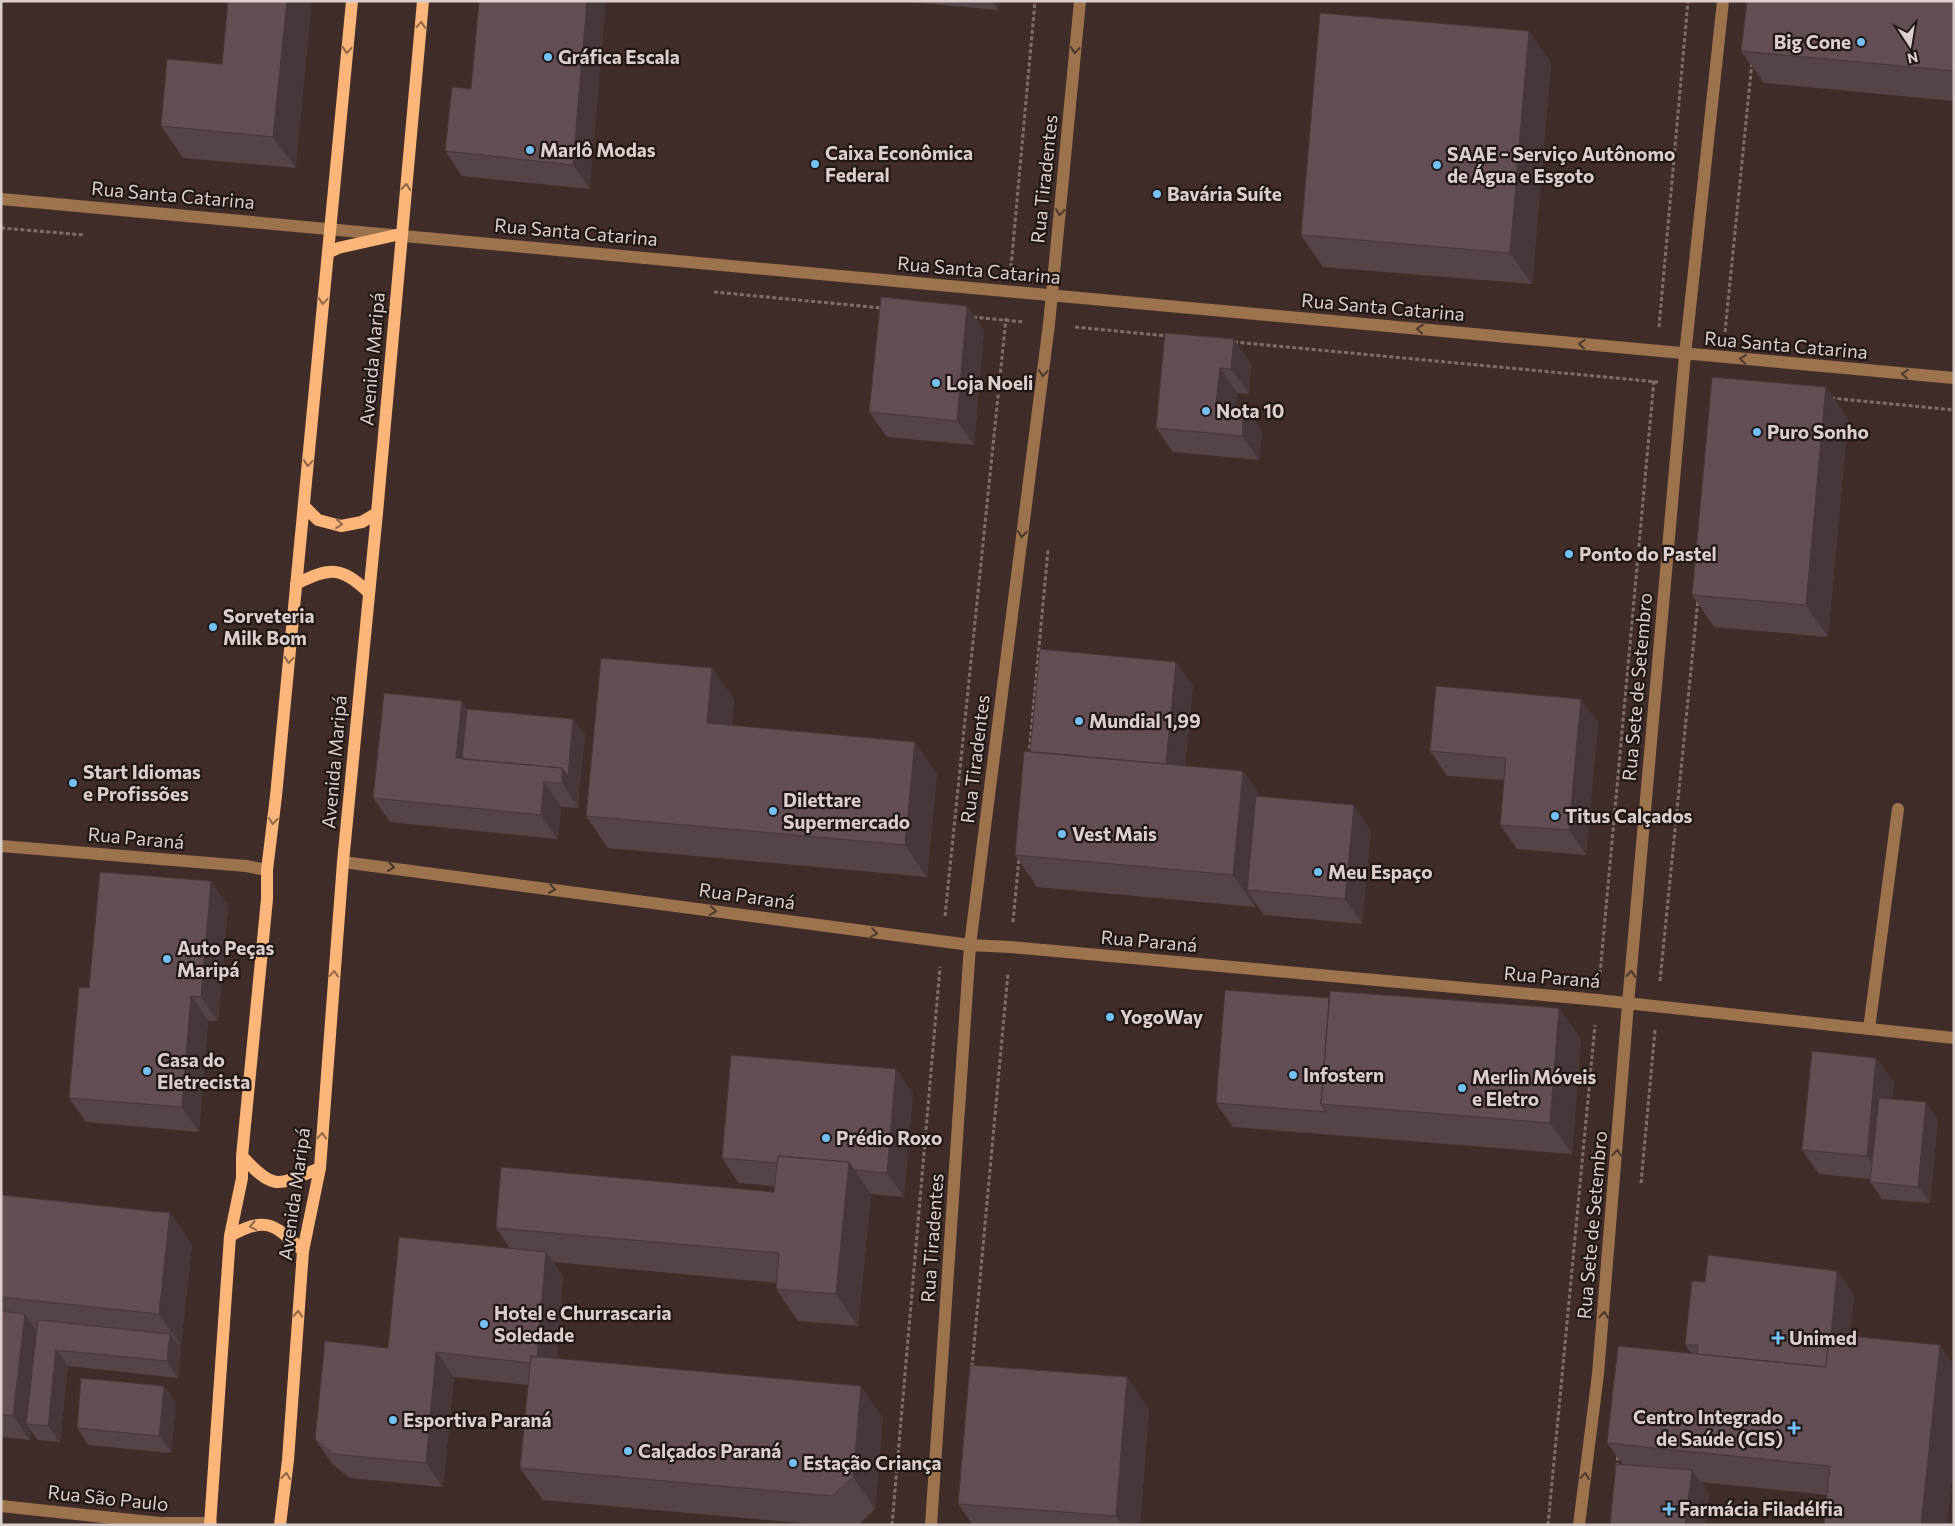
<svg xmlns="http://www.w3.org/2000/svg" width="1955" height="1526" font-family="Commissioner,sans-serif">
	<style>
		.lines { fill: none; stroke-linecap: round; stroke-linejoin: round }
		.path { stroke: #7e6e6b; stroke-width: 3; stroke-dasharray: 4 2.5; stroke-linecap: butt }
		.minor { stroke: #9d734e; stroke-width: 12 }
		.major { stroke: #fcb67a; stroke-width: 12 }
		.wall { fill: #544347 }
		.shaded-wall { fill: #45373a }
		.building { fill: #624e53; stroke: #45373a }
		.oneway { stroke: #8e6748 }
		.oneway2 { stroke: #4c382a }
		.poi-dot { fill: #73c1f5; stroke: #211816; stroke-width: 2 }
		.labels { text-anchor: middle; stroke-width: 4.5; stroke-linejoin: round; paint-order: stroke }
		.poi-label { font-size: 19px; font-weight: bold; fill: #dbcfcd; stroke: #211816; text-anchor: start }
		.street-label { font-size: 19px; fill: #dbcfcd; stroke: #211816 }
	</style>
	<rect width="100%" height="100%" fill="#402d2a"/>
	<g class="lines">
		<path class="path" d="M1,228l84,7
			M1011,267l24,-266
			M714,292l168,16
			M973,317l51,5
			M1075,327l93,9
			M1659,327l29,-326
			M1725,332l27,-270
			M1234,342l424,40
			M1831,398l123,12
			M1029,755l19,-205
			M945,916l61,-598
			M1013,922l6,-64
			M1600,974l54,-594
			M1660,981l38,-382
			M1641,1183l14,-153
			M972,1367l36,-394
			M1617,1467l1,-14
			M892,1525l48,-558
			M1548,1525l47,-500"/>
		<path class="minor" d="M1,199l1953,179
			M1,846l245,20 21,4
			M343,862l627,83 40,2 588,53 356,38
			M1869,1029l29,-220
			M1,1506l159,17h51
			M931,1525l39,-580 79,-621 31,-323
			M1579,1525l19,-151 30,-370 57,-649 38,-354"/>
		<path class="major" d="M328,253l10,-5 58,-13
			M304,506l14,14 23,6 21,-4 15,-9
			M296,584c33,-16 44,-19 72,8
			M242,1156c32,36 36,29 78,12
			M230,1236c37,-21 45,-11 73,15
			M210,1525l20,-289 12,-58v-22l25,-257v-29l9,-74 76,-795
			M280,1525l8,-65 15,-209 17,-83 23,-306 34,-349 46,-512"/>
	</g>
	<path class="wall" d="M228,1l68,167 -113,-10 -22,-32 61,-62z
		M479,1l111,188 -128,-13 -17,-25 26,-62z
		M898,1h101l-1,9z
		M1954,1v100l-190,-18 -23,-32z
		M1529,31l22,32 -19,221 -209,-17 -22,-32z
		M984,330l-10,115 -87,-8 -18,-25z
		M1165,333l86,30 -2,31 -12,-1 -1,12 8,1 18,25 -3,29 -86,-8 -17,-24z
		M1826,387l22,32 -20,218 -114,-10 -22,-32z
		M1176,662l17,24 -8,80 58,5 18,26 110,33 -9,94 -98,-9 -9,-13v5l-218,-20 -22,-32 15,-103z
		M712,668l22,31 -2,27 205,48 -10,103 -319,-29 -22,-32z
		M1581,699l17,24 -12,132 -69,-6 -17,-24 4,-45 -57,-4 -17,-25z
		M467,709l106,10 12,16 -6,57v16l-18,-1 -3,32 -168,-17 -17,-24z
		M211,881l17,25 -10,115h-10l-9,111 -113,-10 -17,-24 20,-110z
		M1559,1008l22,31 -9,115 -339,-27 -17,-24z
		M1876,1058l18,24 -2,17 46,20 -8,84 -48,-4 -12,-17 1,-3 -52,-5 -17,-24z
		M913,1093l-9,104 -33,-3 -13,132 -60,-5 -22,-32 1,-6 -224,-21 10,14 -7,83 327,59 -8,91 -17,16h-36l-279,-25 -23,-32 8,-83 -74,-8 -11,110 -93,-9 -18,-14 -17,-25 73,-91 122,-100 -14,-20 278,-36 1,-6 -36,-3 -17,-25z
		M1,1195l169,18 22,32 -11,100h-3l3,5 -3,28 -110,-12 -8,76 -22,-2 -7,-9 -1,9 -29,-3z
		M1837,1271l17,24 -4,41 104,29v92l-7,68h-123l3,-30 -126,-13 8,12 -4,31h-95l13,-60 -16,-22 84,-90 -6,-8 20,-63z
		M1127,1377l22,32 -9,116h-167l-15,-21z
		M164,1386l12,17 -5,50 -83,-8 -11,-17z"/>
	<path class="shaded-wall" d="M287,1h25l-16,167 -23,-31z
		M587,1h19l-16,188 -17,-24z
		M992,1h7l-1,9z
		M1529,31l22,32 -19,221 -22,-31z
		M967,306l17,24 -10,115 -17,-24z
		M1234,339l17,24 -2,31 -18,-25z
		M1220,368l17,25 -4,35 -17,-24z
		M1826,387l22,32 -20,218 -22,-32z
		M1244,406l18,25 -3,29 -17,-24z
		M1176,662l17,24 -11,110 -17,-25z
		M712,668l22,31 -5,56 -22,-32z
		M1581,699l17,24 -12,132 -17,-25z
		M462,701l17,24 -4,42 -19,-9z
		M573,719l12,16 -6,57v16l-17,-25v-15z
		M915,742l22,32 -10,103 -22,-32z
		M1243,771l22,32 -18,87 8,12v5l-22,-32z
		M544,782l17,25 -3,32 -17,-24z
		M1354,805l17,25 -9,94 -17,-25z
		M211,881l17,25 -10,115 -17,-24z
		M191,996l17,25 -9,111 -17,-25z
		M1559,1008l22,31 -9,115 -22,-31z
		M1876,1058l18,24 -10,99 -17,-25z
		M896,1069l17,24 -9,104 -17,-24z
		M1926,1102l12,17 -8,84 -12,-16z
		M849,1162l22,32 -13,132 -22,-32z
		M170,1213l22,32 -11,100 -22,-31z
		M546,1252l17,24 -10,112 -17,-24z
		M1837,1271l17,24 -10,103 -17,-24z
		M25,1314l17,24 -16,86 5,7 -1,9 -17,-24z
		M170,1334l11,16 -3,28 -11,-17z
		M1940,1345l14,20v92l-7,68h-26z
		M56,1350l12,16 -8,76 -12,-16z
		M436,1352l18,25 -11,110 -17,-24z
		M1127,1377l22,32 -9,116h-18l-6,-9z
		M164,1386l12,17 -5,50 -12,-17z
		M861,1386l22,32 -8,91 -22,-32z
		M1692,1470l17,24 -4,31h-20z"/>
	<path class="building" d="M228,1h59l-14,136 -112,-11 6,-67 55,5z
		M479,1h108l-14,164 -128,-14 7,-64 19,2z
		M1747,1h207v70l-213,-20z
		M1320,13l209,18 -19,222 -209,-18z
		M881,297l86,9 -10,115 -88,-9z
		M1165,333l69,6 -3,30 -11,-1 -4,36 28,2 -2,30 -86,-8z
		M1712,377l114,10 -20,218 -114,-10z
		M1040,649l136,13 -10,102 -136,-12z
		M601,658l111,10 -5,55 208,19 -10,103 -319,-29z
		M1436,686l145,13 -12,131 -69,-5 6,-67 -76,-7z
		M384,693l78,8 -6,57 106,10v15l-18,-1 -3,33 -168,-17z
		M467,709l106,10 -5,57 -6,-8 -100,-9z
		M1024,751l219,20 -10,104 -218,-20z
		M1256,796l98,9 -9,94 -98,-9z
		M100,872l111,9 -10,116 -10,-1 -9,111 -113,-9 10,-111 10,1z
		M1225,990l104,8 -8,106 5,8 -110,-9z
		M1330,991l229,17 -9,115 -229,-19z
		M1812,1051l64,7 -9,98 -65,-6z
		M731,1055l165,14 -9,104 -33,-3 -5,-8 -71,-6 -1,7 -55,-5z
		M1879,1098l47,4 -8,85 -48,-5z
		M778,1156l71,6 -13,132 -60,-5 3,-36 -283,-25 5,-61 273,25z
		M1,1195l169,18 -11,101 -158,-17z
		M399,1237l147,15 -9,105 -6,-1 -1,7 -94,-11 -10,111 -93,-9 -18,-15 10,-98 63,7z
		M1708,1255l129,16 -6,63h-2l-3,33 -129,-13 1,-9h-13l7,-64 13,1z
		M1,1311l24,3 -12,102 -12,-2z
		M38,1320l132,14 -3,27 -111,-11 -8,76 -22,-2z
		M1829,1334l111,11 -19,180h-97l6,-59 -223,-23 11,-97 208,21z
		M531,1356l330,30 -8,91 -21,19 -312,-28z
		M970,1365l157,12 -11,139 -158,-12z
		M81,1378l83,8 -5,50 -82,-8z
		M1616,1464l76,6 -7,55h-75z"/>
	<defs><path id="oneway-chevron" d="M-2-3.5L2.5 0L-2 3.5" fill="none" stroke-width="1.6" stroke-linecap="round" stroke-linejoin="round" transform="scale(1.25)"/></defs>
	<g class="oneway">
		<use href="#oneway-chevron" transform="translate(421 25) rotate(-85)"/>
		<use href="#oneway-chevron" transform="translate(347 50) rotate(95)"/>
		<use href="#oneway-chevron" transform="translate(406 187) rotate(-85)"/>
		<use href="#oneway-chevron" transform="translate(323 301) rotate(95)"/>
		<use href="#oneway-chevron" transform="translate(308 463) rotate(95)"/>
		<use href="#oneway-chevron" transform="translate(339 524) rotate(5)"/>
		<use href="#oneway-chevron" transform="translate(289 660) rotate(95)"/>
		<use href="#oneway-chevron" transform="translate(273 821) rotate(97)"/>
		<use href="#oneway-chevron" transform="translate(334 974) rotate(-86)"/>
		<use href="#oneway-chevron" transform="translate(322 1136) rotate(-86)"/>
		<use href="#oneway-chevron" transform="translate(253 1226) rotate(169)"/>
		<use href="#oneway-chevron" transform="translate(298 1314) rotate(-86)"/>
		<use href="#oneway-chevron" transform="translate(286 1476) rotate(-83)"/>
	</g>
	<g class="oneway2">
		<use href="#oneway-chevron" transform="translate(1075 50) rotate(96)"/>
		<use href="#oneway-chevron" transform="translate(1060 212) rotate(96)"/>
		<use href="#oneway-chevron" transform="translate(1420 329) rotate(-175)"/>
		<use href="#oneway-chevron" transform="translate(1582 344) rotate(-175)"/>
		<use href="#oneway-chevron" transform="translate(1743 359) rotate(-175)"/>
		<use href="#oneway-chevron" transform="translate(1043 373) rotate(97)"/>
		<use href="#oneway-chevron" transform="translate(1905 374) rotate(-175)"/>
		<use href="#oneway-chevron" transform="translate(1022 534) rotate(97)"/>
		<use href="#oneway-chevron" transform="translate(391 867) rotate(8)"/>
		<use href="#oneway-chevron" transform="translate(552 889) rotate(8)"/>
		<use href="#oneway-chevron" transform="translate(713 911) rotate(8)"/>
		<use href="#oneway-chevron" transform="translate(874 933) rotate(8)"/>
		<use href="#oneway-chevron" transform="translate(1631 974) rotate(-85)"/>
		<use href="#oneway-chevron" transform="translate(1617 1153) rotate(-86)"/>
		<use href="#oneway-chevron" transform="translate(1604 1315) rotate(-85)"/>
		<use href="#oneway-chevron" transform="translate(1585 1476) rotate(-83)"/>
	</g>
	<g class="poi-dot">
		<circle cx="1861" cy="42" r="5"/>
		<circle cx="548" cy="57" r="5"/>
		<circle cx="530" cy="150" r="5"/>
		<circle cx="815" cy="164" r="5"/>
		<circle cx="1437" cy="165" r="5"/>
		<circle cx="1157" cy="194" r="5"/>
		<circle cx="936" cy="383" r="5"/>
		<circle cx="1206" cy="411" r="5"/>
		<circle cx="1757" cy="432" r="5"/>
		<circle cx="1569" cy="554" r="5"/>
		<circle cx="213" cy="627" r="5"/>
		<circle cx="1079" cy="721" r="5"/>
		<circle cx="73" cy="783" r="5"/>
		<circle cx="773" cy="811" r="5"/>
		<circle cx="1555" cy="816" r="5"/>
		<circle cx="1062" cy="834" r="5"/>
		<circle cx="1318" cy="872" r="5"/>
		<circle cx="167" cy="959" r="5"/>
		<circle cx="1110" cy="1017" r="5"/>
		<circle cx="147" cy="1071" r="5"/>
		<circle cx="1293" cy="1075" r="5"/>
		<circle cx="1462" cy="1088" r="5"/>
		<circle cx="826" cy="1138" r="5"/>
		<circle cx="484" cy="1324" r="5"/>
		<path d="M1775.5 1330.5h5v5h5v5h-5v5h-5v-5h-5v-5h5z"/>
		<circle cx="393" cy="1420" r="5"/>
		<path d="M1791.5 1420.5h5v5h5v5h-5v5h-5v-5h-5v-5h5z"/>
		<circle cx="628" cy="1451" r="5"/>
		<circle cx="793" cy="1463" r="5"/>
		<path d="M1666.5 1501.5h5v5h5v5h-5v5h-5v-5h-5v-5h5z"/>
	</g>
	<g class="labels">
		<g class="poi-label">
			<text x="1851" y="49" text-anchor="end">Big Cone</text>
			<text x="558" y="64">Gráfica Escala</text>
			<text x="540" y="157">Marlô Modas</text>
			<text x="825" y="160">Caixa Econômica<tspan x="825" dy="22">Federal</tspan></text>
			<text x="1447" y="161">SAAE - Serviço Autônomo<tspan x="1447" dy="22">de Água e Esgoto</tspan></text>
			<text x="1167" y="201">Bavária Suíte</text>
			<text x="946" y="390">Loja Noeli</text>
			<text x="1216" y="418">Nota 10</text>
			<text x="1767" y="439">Puro Sonho</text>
			<text x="1579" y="561">Ponto do Pastel</text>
			<text x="223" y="623">Sorveteria<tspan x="223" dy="22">Milk Bom</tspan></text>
			<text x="1089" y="728">Mundial 1,99</text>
			<text x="83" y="779">Start Idiomas<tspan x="83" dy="22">e Profissões</tspan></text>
			<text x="783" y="807">Dilettare<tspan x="783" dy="22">Supermercado</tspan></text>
			<text x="1565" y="823">Titus Calçados</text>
			<text x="1072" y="841">Vest Mais</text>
			<text x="1328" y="879">Meu Espaço</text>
			<text x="177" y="955">Auto Peças<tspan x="177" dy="22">Maripá</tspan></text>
			<text x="1120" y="1024">YogoWay</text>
			<text x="157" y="1067">Casa do<tspan x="157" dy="22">Eletrecista</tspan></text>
			<text x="1303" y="1082">Infostern</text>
			<text x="1472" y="1084">Merlin Móveis<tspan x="1472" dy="22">e Eletro</tspan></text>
			<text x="836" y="1145">Prédio Roxo</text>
			<text x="494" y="1320">Hotel e Churrascaria<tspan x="494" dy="22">Soledade</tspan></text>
			<text x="1789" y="1345">Unimed</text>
			<text x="1783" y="1424" text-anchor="end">Centro Integrado<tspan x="1783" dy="22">de Saúde (CIS)</tspan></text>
			<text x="403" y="1427">Esportiva Paraná</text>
			<text x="638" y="1458">Calçados Paraná</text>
			<text x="803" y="1470">Estação Criança</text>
			<text x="1679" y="1516">Farmácia Filadélfia</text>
		</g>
		<g class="street-label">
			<text transform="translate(1044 179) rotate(-84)" y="7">Rua Tiradentes</text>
			<text transform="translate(173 195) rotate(5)" y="7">Rua Santa Catarina</text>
			<text transform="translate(576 232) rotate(5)" y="7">Rua Santa Catarina</text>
			<text transform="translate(979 270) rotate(5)" y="7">Rua Santa Catarina</text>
			<text transform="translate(1383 307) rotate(5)" y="7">Rua Santa Catarina</text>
			<text transform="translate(1786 345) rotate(5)" y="7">Rua Santa Catarina</text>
			<text transform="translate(372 359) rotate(-85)" y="7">Avenida Maripá</text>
			<text transform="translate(1637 687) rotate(-85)" y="7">Rua Sete de Setembro</text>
			<text transform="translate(975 759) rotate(-83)" y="7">Rua Tiradentes</text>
			<text transform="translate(334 762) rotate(-85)" y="7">Avenida Maripá</text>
			<text transform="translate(136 838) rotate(5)" y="7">Rua Paraná</text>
			<text transform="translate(747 896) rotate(8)" y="7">Rua Paraná</text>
			<text transform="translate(1149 941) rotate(5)" y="7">Rua Paraná</text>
			<text transform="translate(1552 977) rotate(5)" y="7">Rua Paraná</text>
			<text transform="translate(294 1194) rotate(-82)" y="7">Avenida Maripá</text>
			<text transform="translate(1592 1225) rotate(-85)" y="7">Rua Sete de Setembro</text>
			<text transform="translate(932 1238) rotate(-86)" y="7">Rua Tiradentes</text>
			<text transform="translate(108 1498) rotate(6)" y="7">Rua São Paulo</text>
		</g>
	</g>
	<rect width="1955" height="1526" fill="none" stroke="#dbcfcd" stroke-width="5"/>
	<g transform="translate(1910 45) rotate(168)" stroke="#211816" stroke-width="4" paint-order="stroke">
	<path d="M0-4L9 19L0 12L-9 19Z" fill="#dbcfcd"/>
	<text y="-8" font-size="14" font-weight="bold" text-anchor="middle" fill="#dbcfcd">N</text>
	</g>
</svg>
